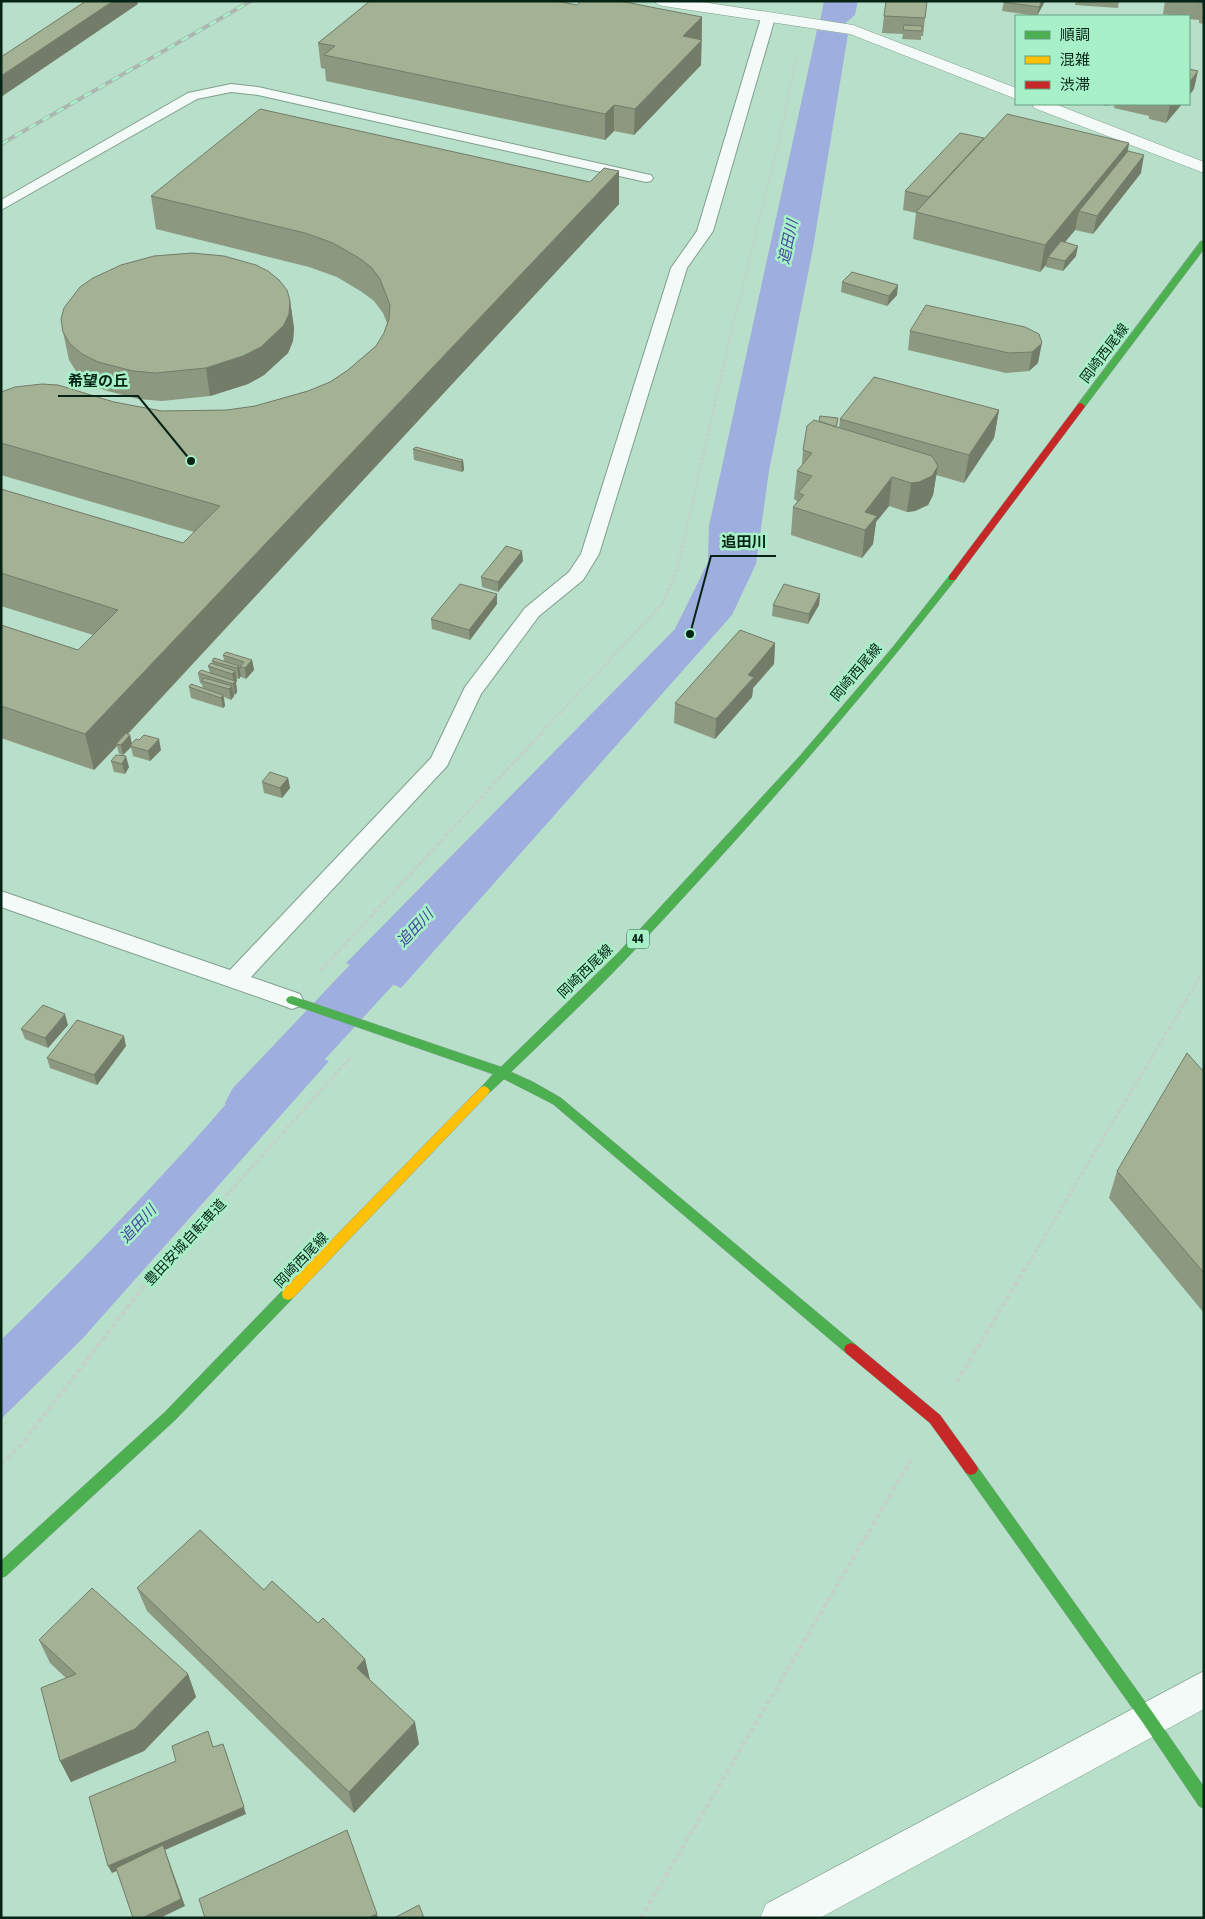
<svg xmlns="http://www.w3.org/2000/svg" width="1205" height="1919" font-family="'Asap Condensed','Noto Sans JP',sans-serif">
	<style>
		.water { fill: #9eaede }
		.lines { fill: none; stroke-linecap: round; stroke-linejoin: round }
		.canal { fill: #9eaede; fill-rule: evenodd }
		.lane-casing { stroke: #7f9f8e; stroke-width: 2 }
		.street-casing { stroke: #7f9f8e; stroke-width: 1 }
		.fast-casing { stroke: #7f9f8e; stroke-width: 1 }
		.slow-casing { stroke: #7f9f8e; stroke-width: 1 }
		.jam-casing { stroke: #7f9f8e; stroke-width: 1 }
		.path-far3 { stroke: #c4d0c9; stroke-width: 2; stroke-dasharray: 2.5 2; stroke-linecap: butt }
		.path-far2 { stroke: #c4d0c9; stroke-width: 2.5; stroke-dasharray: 3 2; stroke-linecap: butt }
		.path-far1 { stroke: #c4d0c9; stroke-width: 3; stroke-dasharray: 4 2.5; stroke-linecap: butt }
		.path { stroke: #c4d0c9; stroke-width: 4; stroke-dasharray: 5 3; stroke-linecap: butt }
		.lane { fill: #f4faf7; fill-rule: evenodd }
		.street { fill: #f4faf7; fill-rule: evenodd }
		.fast { fill: #4caf50; fill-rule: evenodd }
		.slow { fill: #ffc107; fill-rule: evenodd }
		.jam { fill: #c62828; fill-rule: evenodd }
		.rail-casing { stroke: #adb7b2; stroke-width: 4 }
		.rail { stroke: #a7f0c8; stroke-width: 2.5; stroke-dasharray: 8; stroke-linecap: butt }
		.wall { fill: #8c9880 }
		.shaded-wall { fill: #727c68 }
		.building { fill: #a3b195; stroke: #727c68 }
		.labels { text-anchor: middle; stroke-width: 5; stroke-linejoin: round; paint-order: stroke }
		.shield { fill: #a7f0c8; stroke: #36614b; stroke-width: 1 }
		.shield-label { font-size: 12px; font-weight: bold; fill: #052416 }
		.street-label { font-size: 14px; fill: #052416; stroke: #a7f0c8 }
		.water-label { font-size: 15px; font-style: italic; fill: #4846a2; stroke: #a7f0c8 }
		.leader { fill: none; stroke: #052416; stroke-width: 2 }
		.callout-dot { fill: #052416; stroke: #a7f0c8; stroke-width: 2 }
		.callout-label { font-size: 15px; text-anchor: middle; font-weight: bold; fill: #052416; stroke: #a7f0c8; stroke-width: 5; stroke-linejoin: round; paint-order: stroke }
	</style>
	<rect width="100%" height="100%" fill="#b8dfc9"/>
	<path class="water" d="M824,1h34l-3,14 -12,10 -23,-4z
		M817,30l31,4 -35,214 -44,223 -13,93 -24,51 -331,373 -55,-25 329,-334 33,-67 1,-36z
		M278,1043l51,18 -246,277 -82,81v-79c97,-94 191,-193 277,-297z"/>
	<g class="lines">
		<path class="canal" d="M420,905l18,5 7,13 -7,13 -167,182 -19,7 -19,-7 -8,-15 8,-15 169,-178z"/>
		<g class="lane-casing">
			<path id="lane" d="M768,14l7,4 -62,213 -26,37 -88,286 -16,26 -44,36 -58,78 -34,72 -196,211 49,17 3,6 -3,6 -8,3 -8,-3 -283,-99v-16l229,79 201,-212 34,-71 60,-79 44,-36 12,-18 90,-286 26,-37 64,-213z
				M231,84l27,3 388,87 5,1 2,3 -2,3 -5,1 -388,-87 -27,-3 -34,7 -196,111v-10l187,-107z"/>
		</g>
		<g class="street-casing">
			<path id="street" d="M655,1h41l157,24 163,63v11l-166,-65 -187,-28 -6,-2z
				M1032,104h23l149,58v11l-170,-65z
				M1204,1671v38l-384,209h-60l6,-14z"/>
		</g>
		<g class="fast-casing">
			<path id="fast" d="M1201,241h3v8l-120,159h-6v-4z
				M952,575l5,3 -2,2c-103,131 -213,256 -328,378 -37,39 -77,76 -116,114l22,10 28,16 295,247 2,4 -2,4 -5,2 -5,-2 -293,-249 -49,-25 -16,15h-8l-2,-3 15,-17 -205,-71 -2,-3 2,-3 4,-1 209,71 117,-114 181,-196 94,-110 56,-71z
				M288,1288l5,2 1,4 -1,4 -118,122 -169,156 -5,2v-17l164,-149 118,-122z
				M971,1463l5,2 177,248 51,74v22l-5,-3 -56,-83 -177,-250 -2,-4 2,-4z"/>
		</g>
		<g class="slow-casing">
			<path id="slow" d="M484,1086l4,2 2,3 -2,3 -195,204 -5,2 -5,-2 -1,-4 1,-4 197,-202z"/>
		</g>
		<g class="jam-casing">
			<path id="jam" d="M1081,403l4,3 -1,2 -129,172h-6v-4l129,-172z
				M851,1343l5,2 84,70 36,50 2,4 -2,4 -5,2 -5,-2 -36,-50 -84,-70 -2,-4 2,-4z"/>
		</g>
		<path class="path-far3" d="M732,329l49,-197 16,-79"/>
		<path class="path-far2" d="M532,743l130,-139 15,-34 55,-242"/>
		<path class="path-far1" d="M321,970l212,-228
			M165,1264l185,-206
			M1028,1264l176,-294"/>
		<path class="path" d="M957,1382l71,-119
			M1,1464l19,-18 121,-156 25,-27
			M641,1918l270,-458"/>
		<use href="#lane" class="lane"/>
		<use href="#street" class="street"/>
		<use href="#fast" class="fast"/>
		<use href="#slow" class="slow"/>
		<use href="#jam" class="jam"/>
		<g class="rail-casing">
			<path id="rail" d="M1,144l250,-143"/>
		</g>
		<use href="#rail" class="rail"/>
	</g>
	<path class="wall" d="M370,1h190l17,4 125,12 -1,48 -67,70 -20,-4 -9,9 -279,-59 -1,-12 -4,-1 -3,-25z
		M927,1l-4,35h-2v4l-19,-1 1,-5 -21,-1 2,-17z
		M1004,1h41l-8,15 -35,-5z
		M1076,1h43l-1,7 -43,-3z
		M1165,1h39v23l-5,-1v-3l-10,-1v-3h-19l1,-1 -8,-1z
		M1101,104h8l-1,2 -7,-1z
		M1115,104h67l-16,19 -17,-4v-3l-35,-8z
		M984,138l145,5 -1,8 13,22 -48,61 -18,-4 -10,12 11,14 -13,15 -17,-4v-2l-6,7 -127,-33 3,-26 -13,-3 2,-19z
		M151,196l468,8 -491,530 2,1 2,9 29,6 -11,11 -17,-5 -2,-9 -8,8 -4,-1 -2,-8 -23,24 -93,-32v-113l77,25 15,-15 -92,-29v-117l182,54 11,-11 -193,-57v-83l113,10 48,9 65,-1 28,-4 53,-15 22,-9 18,-12 28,-24 8,-13 3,-10 -4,-10 -9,-12 -12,-9 -25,-15 -28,-10 -153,-38z
		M842,282l55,13 -10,11 -46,-14z
		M290,301l4,27 -1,13 -5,12 -24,22 -16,9 -38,12 -48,5 -24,-2 -34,-9 -16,-8 -12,-11 -7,-11 -6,-28z
		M1025,327l13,36 -9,8 -23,2 -98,-23 2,-19z
		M999,410l-5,28 -30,45 -28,-8 -3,20 -5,10 -13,6 -8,1 -18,-6 -13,16 -3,22 -11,14 -71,-23 2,-28 4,-5v-1l-3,-2 3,-28 5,-6 1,-15 16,-29 19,-3 -1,9 2,1 1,-9z
		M413,449l50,11 1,10 -2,2 -48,-12z
		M523,561l-25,31 -16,-5 -1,-10z
		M820,594l-1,11 -11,19 -36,-8 1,-11z
		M497,604l-27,36 -38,-11 -1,-10z
		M775,643l-1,21 -21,24 -1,9 -37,42 -41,-16 1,-20z
		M223,655l29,5 2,10 -8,9 -5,-2v-1l-2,3 -3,-1 1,3 -1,1 1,10 -2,3 -1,-1v2l-3,4 -7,-3 1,9 -2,2 -32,-10 -2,-11 14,1 -1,-4 -2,-1 -2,-10h12l-2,-7 5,-2 -1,-3h12z
		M116,755l13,12 -4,7 -11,-2 -3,-11z
		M288,778l2,10 -8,10 -18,-5 -2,-11z
		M68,1025l-20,23 -23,-9 -4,-10z
		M126,1046l-29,39 -47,-17 -3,-10z
		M1204,1072v241l-95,-115 8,-27z
		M137,1588l127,2 54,33 47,36 5,21 49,64 -65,69 -207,-202z
		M39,1640l149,34 8,23 -52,54 -73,31 -11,-21 6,-83 -16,-15z"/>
	<path class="shaded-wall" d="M113,1h24l1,3 -137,93v-21z
		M1042,1h3l-8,15 2,-9z
		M702,17l-1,48 -67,70 1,-26 48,-73z
		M1198,71l-4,18 -5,7v-13z
		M1171,104h11l-16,19 4,-18z
		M614,105v26l-9,9v-26z
		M1129,143l-5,26 -45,42 -4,19 -23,28 -4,-1 -2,8 -6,7 5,-27z
		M1144,155l-3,18 -48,61 4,-18z
		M619,171v33l-501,540h-2l1,2 -23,24 -9,-36z
		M1078,246l-2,10 -13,15 2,-10z
		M898,285l-1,10 -10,11 2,-10z
		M290,301l4,27 -1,13 -5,12 -24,22 -16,9 -38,12 -4,-28z
		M1042,343l-4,20 -9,8 3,-19z
		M999,410l-5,28 -30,45 5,-28z
		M463,460l1,10 -2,2 -1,-10z
		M938,466l-5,29 -5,10 -13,6 -8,1 4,-29z
		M892,477l-3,29 -13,16 -3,22 -11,14 3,-28v-18z
		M522,551l1,10 -25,31v-10z
		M497,594v10l-27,36 -1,-10z
		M820,594l-1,11 -11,19 1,-10z
		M775,643l-1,21 -21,24 -1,9 -37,42 1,-20 32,-44z
		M252,660l2,10 -8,9 -1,-11z
		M239,666l2,10 -2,3 -2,-11z
		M235,671l2,10 -1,1 1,10 -2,3 -2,-11 1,-1 -2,-9z
		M232,686l2,10 -3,4 -2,-11z
		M223,695l2,11 -2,2 -2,-10z
		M130,735l2,10 -2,1 1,1 -8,8 -2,-10z
		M159,739l2,11 -11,11 -2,-10z
		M126,756l3,11 -4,7 -3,-10z
		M288,778l2,10 -8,10 -2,-10z
		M65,1014l3,11 -20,23 -3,-10z
		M124,1036l2,10 -29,39 -3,-10z
		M365,1659l5,22 -13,-13z
		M188,1674l8,23 -52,54 -73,31 -11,-21z
		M415,1722l4,22 -65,69 -5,-21z
		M226,1752l20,62 -81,36 20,56 -25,12h-18l23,-68 -53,23 -4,-7z
		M377,1914l1,4h-10z"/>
	<path class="building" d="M86,1h27l-112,75v-19z
		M370,1h186l21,4 4,-4h39l82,16 -19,19 19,4 -67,69 -21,-4 -9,9 -281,-59 11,-9 -17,-3z
		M886,1h41l-2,17 -41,-2z
		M1004,1h38l-3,6 -36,-5z
		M1190,1h14v5h-1v-3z
		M904,25l18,1v5l-19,-1z
		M1189,69l9,2 -9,12z
		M260,109l330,73 14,-14 15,3 -534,563 -84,-28v-81l77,25 40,-40 -117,-37v-84l182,54 37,-37 -219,-63v-51l14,-5 27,-3 16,1 56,17 48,9 65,-1 28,-4 53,-15 22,-9 18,-12 28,-24 8,-13 5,-14 1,-14 -10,-26 -9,-12 -12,-9 -26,-15 -28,-10 -154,-37z
		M1007,114l122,29 -84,102 -129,-33z
		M960,133l24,5 -55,59 -24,-6z
		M1128,151l16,4 -47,61 -18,-5z
		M1061,241l17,5 -13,15 -17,-4z
		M192,253l32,3 32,9 12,6 11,9 8,10 3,11 -1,13 -5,11 -23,22 -18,9 -37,12 -50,5 -23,-2 -35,-9 -16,-8 -12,-10 -7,-12 -2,-13 3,-11 16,-21 13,-9 28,-13 33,-9z
		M852,272l46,13 -9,11 -47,-14z
		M926,305l99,22 14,7 3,9 -10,9 -23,1 -99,-22z
		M874,377l125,33 -30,45 -129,-36z
		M820,416l18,2 -2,9 -17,-6z
		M814,420l118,36 6,10 -6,10 -13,6 -8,1 -19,-6 -27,35 12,4 -12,14 -72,-23 11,-12 -6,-2 14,-17 -15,-5 15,-18 -9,-3 4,-24z
		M416,447l47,13 -2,2 -48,-13z
		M506,546l16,5 -24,31 -17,-5z
		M460,584l37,10 -28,36 -38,-11z
		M784,584l36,10 -11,20 -36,-9z
		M740,630l35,13 -27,32 6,2 -38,42 -41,-16z
		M226,652l26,8 -7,8 -5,-1 4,-5 -21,-7z
		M214,658l25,8 -2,2 -25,-7z
		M211,663l24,8 -3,3 -24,-8z
		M201,670l34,11 -2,3 -35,-11z
		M204,678l28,8 -3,3 -27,-8z
		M191,684l32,11 -2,3 -32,-11z
		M126,733l4,2 -9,10 -5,-1z
		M144,735l15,4 -11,12 -18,-5 6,-7 3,1z
		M116,755l10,1 -4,8 -11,-3z
		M270,772l18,6 -8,10 -18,-6z
		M43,1005l22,9 -20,24 -24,-9z
		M77,1020l47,16 -30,39 -47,-17z
		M1187,1053l17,19v201l-87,-102z
		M200,1530l64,60 8,-9 46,42 5,-5 42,41 -8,9 58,54 -66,70 -212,-204z
		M92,1588l96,86 -53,55 -75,32 -19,-73 35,-14 -37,-34z
		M208,1731l5,16 10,-3 21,63 -136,59 -19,-69 87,-36 -4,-15z
		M347,1830l30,84 -9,4h-163l-6,-19z
		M163,1845l18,54 -39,19h-9l-17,-50z
		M419,1905l5,13h-30z"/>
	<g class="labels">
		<rect class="shield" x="627" y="929.5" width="22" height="19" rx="4"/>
		<g class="shield-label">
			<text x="638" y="943">44</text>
		</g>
		<g class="street-label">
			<text transform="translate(1104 353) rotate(-53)" y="5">岡崎西尾線</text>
			<text transform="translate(856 672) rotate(-50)" y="5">岡崎西尾線</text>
			<text transform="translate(585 971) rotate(-44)" y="5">岡崎西尾線</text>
			<text transform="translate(185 1242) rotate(-47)" y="5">豊田安城自転車道</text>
			<text transform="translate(301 1260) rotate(-46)" y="5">岡崎西尾線</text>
		</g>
		<g class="water-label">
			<text transform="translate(788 242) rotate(-78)" y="5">追田川</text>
			<text transform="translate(415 928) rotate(-47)" y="5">追田川</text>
			<text transform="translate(138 1224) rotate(-47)" y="5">追田川</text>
		</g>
	</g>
	<path class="leader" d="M191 461L138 396H58M690 634L711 556H776"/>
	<g class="callout-dot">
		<circle cx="191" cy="461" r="5"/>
		<circle cx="690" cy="634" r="5"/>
	</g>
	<g class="callout-label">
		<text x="98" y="386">希望の丘</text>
		<text x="744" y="547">追田川</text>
	</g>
	<rect width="1205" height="1919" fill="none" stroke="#052416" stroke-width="5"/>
	<rect x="1015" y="15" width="175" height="90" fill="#a7f0c8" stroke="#669e81"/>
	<rect x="1025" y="31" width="25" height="8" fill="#4caf50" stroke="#669e81"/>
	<text x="1060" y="40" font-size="15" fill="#052416">順調</text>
	<rect x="1025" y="56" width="25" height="8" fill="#ffc107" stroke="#669e81"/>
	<text x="1060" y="65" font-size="15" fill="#052416">混雑</text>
	<rect x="1025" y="81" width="25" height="8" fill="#c62828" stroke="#669e81"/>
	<text x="1060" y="90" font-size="15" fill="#052416">渋滞</text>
</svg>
